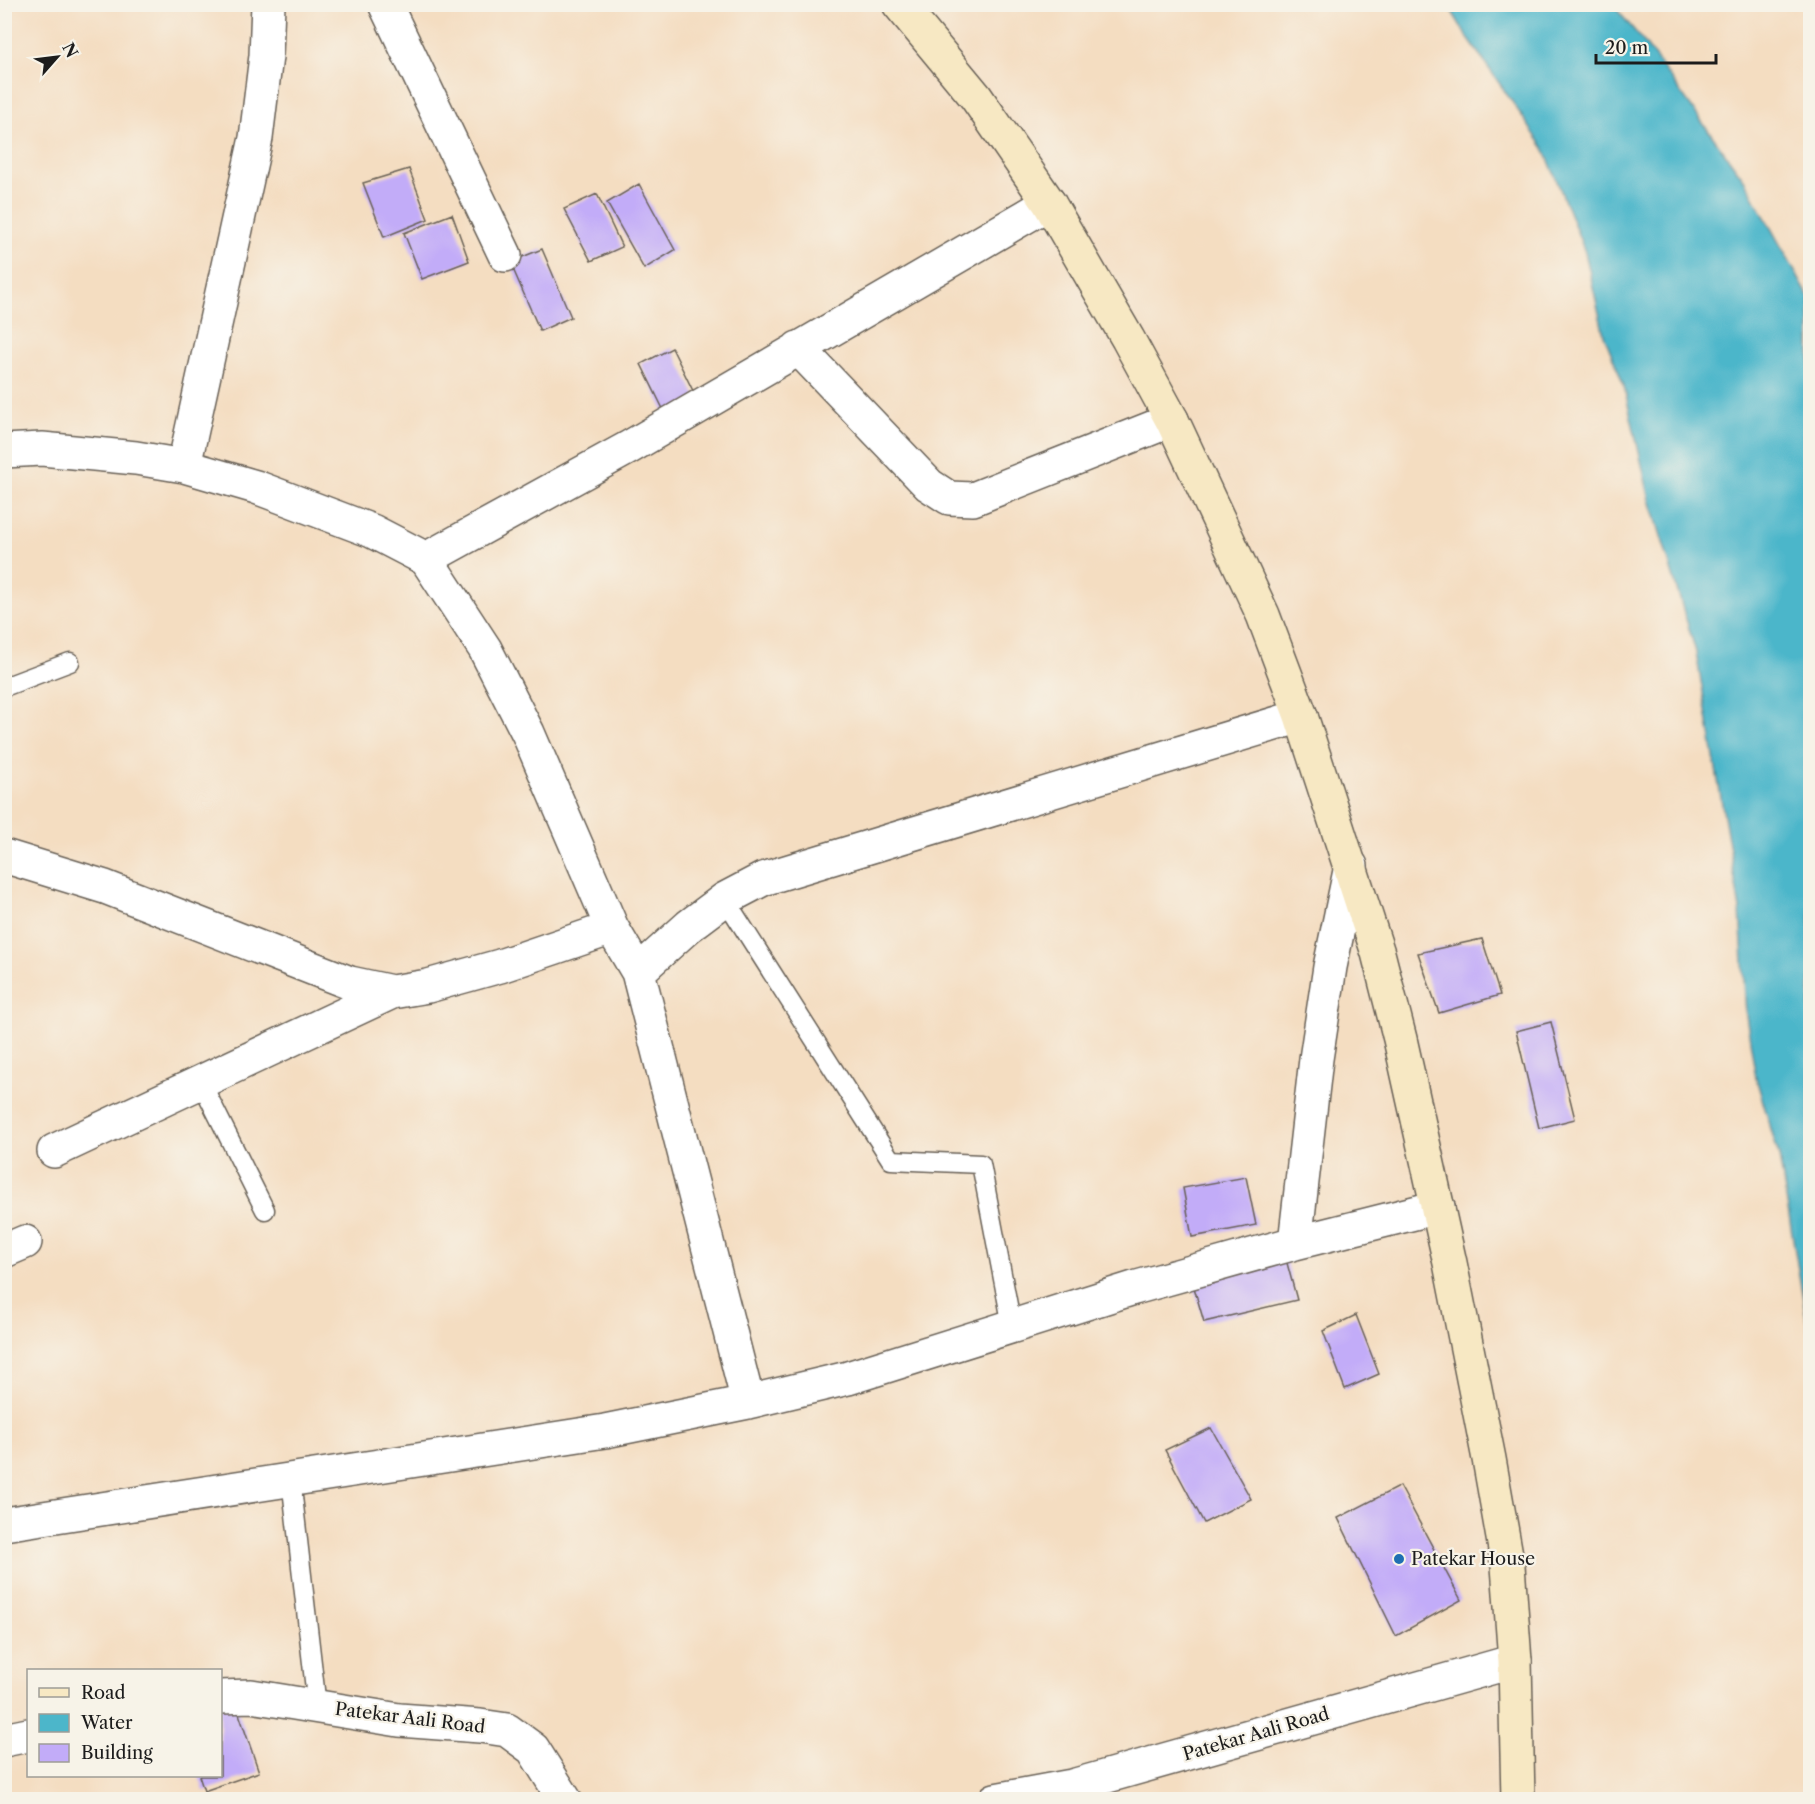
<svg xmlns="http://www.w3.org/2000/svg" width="1815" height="1804" font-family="'Libre Caslon Text',serif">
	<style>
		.water { fill: #4cb6ca; stroke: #346973; stroke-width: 1.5 }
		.building { fill: #c2acf8 }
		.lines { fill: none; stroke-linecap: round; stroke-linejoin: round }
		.lane-casing { stroke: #686056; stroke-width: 21 }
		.street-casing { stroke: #686056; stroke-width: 36 }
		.secondary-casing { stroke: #686056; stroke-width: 36 }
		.lane { stroke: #fff; stroke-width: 18 }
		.street { stroke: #fff; stroke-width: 33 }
		.secondary { stroke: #f7e8c3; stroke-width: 33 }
		.poi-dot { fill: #1f6fb2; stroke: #f7f3e8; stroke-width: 2 }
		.labels { text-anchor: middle; stroke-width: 4.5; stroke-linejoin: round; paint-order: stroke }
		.poi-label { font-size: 18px; fill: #1c1c1c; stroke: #f7f3e8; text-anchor: start }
		.street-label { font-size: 18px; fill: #1c1c1c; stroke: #f7f3e8 }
	</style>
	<rect width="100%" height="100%" fill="#f7f3e8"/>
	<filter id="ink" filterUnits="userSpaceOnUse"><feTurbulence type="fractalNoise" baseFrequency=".0167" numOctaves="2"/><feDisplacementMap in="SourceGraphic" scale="12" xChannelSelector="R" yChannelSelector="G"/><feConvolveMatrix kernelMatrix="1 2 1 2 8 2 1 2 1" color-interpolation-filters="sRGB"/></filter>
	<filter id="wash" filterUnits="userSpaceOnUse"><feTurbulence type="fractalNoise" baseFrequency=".008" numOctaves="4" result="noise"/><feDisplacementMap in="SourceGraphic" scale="24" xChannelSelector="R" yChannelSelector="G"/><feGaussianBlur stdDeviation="1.35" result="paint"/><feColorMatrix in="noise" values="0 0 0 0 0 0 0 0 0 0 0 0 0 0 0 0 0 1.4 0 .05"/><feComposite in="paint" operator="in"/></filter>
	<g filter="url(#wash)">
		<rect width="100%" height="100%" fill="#f4ddc1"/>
		<path class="water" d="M1448,5h165l31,37 101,139 65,118v1041l-31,-184 -23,-78 -10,-63 -6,-106 -44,-257 -47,-156 -25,-110 -20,-51 -19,-83 -41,-104 -76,-110z"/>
		<g id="blocks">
			<path class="building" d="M409,169l19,50 -44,18 -21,-54z
				M639,184l36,66 -31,19 -37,-66z
				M597,194l25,53 -31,14 -27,-52z
				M452,214l17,47 -47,18 -18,-46z
				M542,249l29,68 -31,14 -30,-69z
				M672,348l26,53 -30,18 -27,-55z
				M1482,939l18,56 -61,18 -21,-60z
				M1551,1022l24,97 -36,9 -23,-97z
				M1246,1177l10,48 -64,12 -9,-49z
				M1284,1252l13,48 -93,22 -13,-45z
				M1356,1315l23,59 -34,15 -22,-58z
				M1211,1428l40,71 -47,24 -39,-73z
				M1400,1486l61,114 -65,36 -58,-118z
				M235,1702l24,70 -55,19 -5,-15h21v-69z"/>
		</g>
	</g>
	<g filter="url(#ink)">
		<use href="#blocks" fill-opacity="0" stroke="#686056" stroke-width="1.5"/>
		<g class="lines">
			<g class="lane-casing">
				<path id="lane" d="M4,687l66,-25
					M725,899l166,261 90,4 31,162
					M201,1082l64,128
					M291,1479l26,228"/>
			</g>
			<g class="street-casing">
				<path id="street" d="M385,4l120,251
					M798,348l131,137 20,13 24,1 199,-79
					M4,451l38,-2 94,9 48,8 72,21 116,44 54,28 59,90 43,84 84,195 26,44 110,430
					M184,466l72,-328 10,-82 2,-52
					M426,559l202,-111 421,-245
					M4,856l101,31 245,96 42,9 36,-6 72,-20 112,-38
					M638,972l51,-46 36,-27 38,-20 538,-163
					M54,1151l338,-159
					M1295,1243l21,-184 14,-92 21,-101
					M4,1251l21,-9
					M4,1524l601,-93 143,-29 100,-24 286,-90 161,-45 143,-36
					M220,1697l31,-1 148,24 81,6 27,4 26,19 32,51
					M4,1740l24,-5
					M995,1800l77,-14 443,-125"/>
			</g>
			<g class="secondary-casing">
				<path id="secondary" d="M899,4l77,93 73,106 79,136 44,81 91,195 38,101 77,237 22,86 50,224 39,196 19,107 7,95 3,139"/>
			</g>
			<use href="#lane" class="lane"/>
			<use href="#street" class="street"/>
			<use href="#secondary" class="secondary"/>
		</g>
	</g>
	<circle class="poi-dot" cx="1399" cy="1559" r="6"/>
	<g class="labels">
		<g class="poi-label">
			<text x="1411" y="1565">Patekar House</text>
		</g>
		<g class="street-label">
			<text transform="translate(410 1718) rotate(7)" y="6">Patekar Aali Road</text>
			<text transform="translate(1256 1734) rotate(-16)" y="6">Patekar Aali Road</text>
		</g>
	</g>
	<rect width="1815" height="1804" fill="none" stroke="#f7f3e8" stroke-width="24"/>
	<rect x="27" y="1669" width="195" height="108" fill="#f7f3e8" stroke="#9f9d96" stroke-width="1.5"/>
	<rect x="39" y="1688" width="30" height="9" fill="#f7e8c3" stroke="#9f9d96" stroke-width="1.5"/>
	<text x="81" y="1699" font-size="18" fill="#1c1c1c">Road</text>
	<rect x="39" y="1714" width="30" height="18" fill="#4cb6ca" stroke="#9f9d96" stroke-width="1.5"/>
	<text x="81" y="1729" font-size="18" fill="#1c1c1c">Water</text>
	<rect x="39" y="1744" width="30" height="18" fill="#c2acf8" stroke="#9f9d96" stroke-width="1.5"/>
	<text x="81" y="1759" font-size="18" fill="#1c1c1c">Building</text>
	<g transform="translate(57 57) rotate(62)" stroke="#f7f3e8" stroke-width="4.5" paint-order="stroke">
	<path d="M0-4.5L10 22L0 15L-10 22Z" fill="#1c1c1c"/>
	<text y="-9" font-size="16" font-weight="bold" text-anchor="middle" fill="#1c1c1c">N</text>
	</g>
	<path d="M1596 54v9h120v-9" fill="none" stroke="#1c1c1c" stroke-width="3"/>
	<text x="1605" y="54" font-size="18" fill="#1c1c1c" stroke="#f7f3e8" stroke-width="4.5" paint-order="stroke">20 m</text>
</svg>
